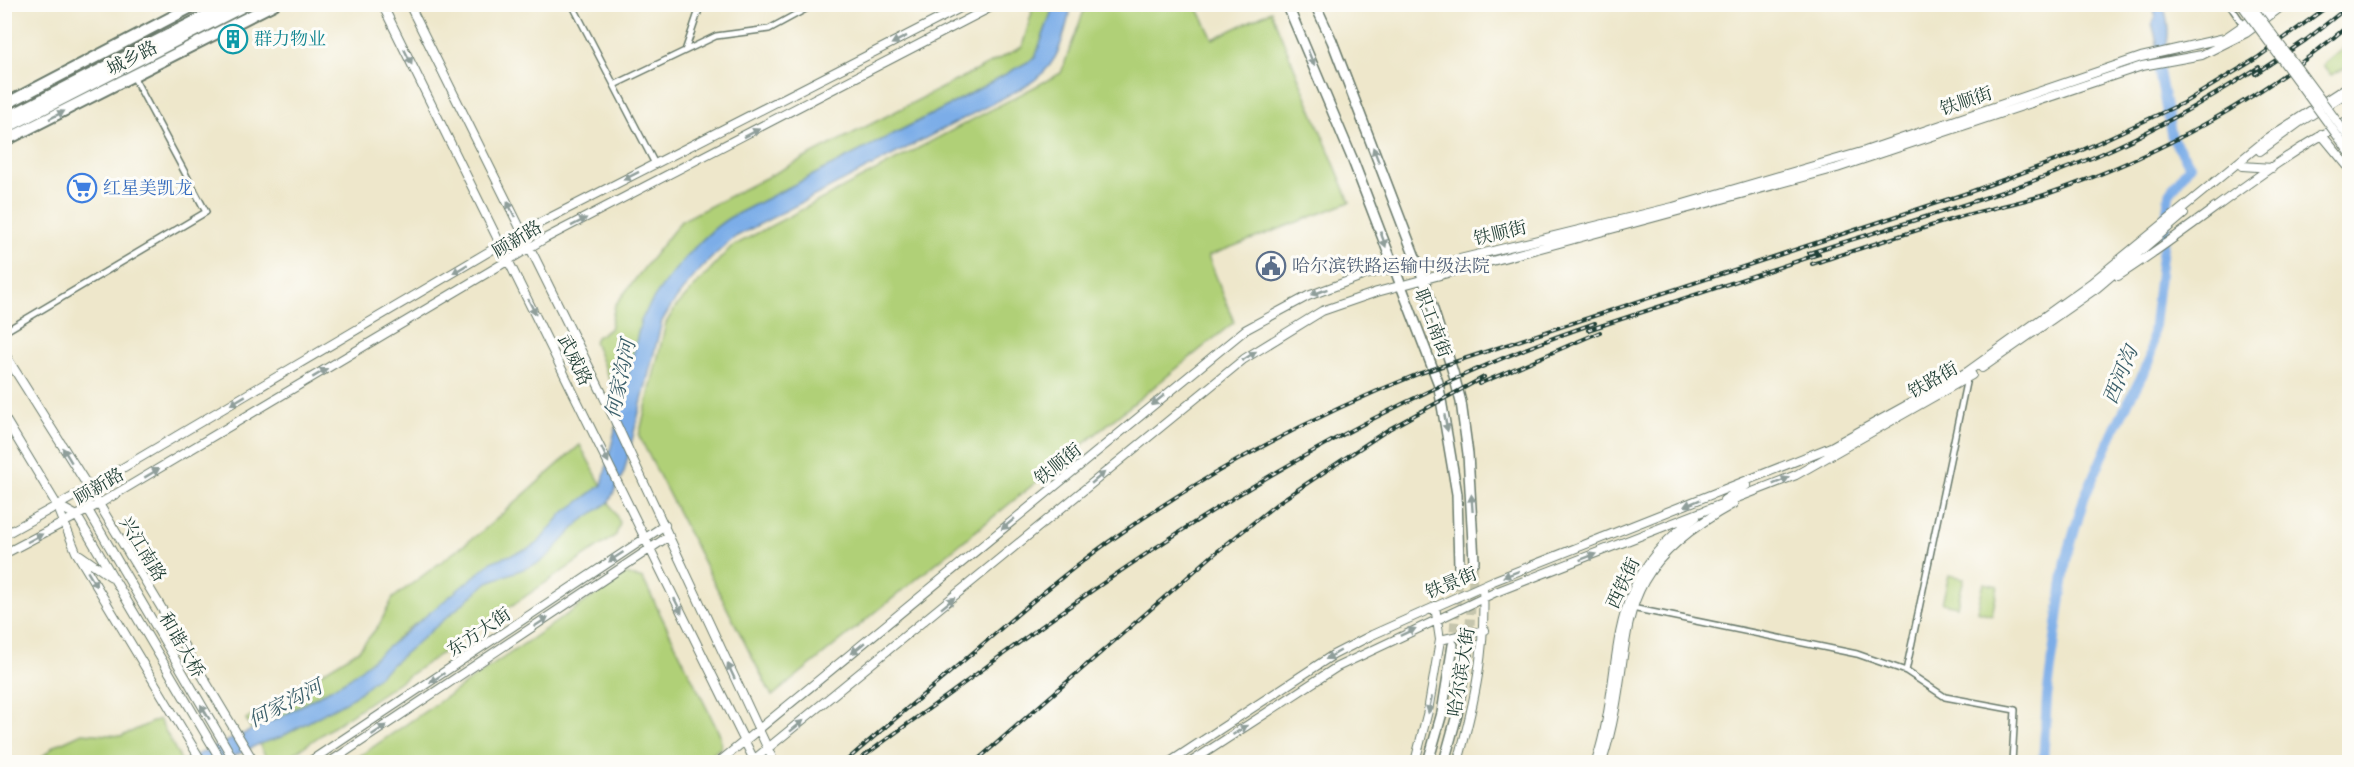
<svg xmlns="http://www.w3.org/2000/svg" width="2354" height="767" font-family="'Libre Caslon Text','Noto Serif SC',serif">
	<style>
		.green { fill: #b0d077; stroke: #688656; stroke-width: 1.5 }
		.water { fill: #7cade8; stroke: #4e758e; stroke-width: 1.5 }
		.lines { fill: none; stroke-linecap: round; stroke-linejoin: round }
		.river { stroke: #7cade8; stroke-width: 10 }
		.primary-tunnel { stroke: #c5c5ad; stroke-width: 9; stroke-dasharray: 9 4.5; stroke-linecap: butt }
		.street-casing { stroke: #677869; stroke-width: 8 }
		.secondary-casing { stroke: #677869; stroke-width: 10 }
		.primary-casing { stroke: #677869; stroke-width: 12 }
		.highway-casing { stroke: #677869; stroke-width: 14 }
		.street { stroke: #fff; stroke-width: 5 }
		.secondary { stroke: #fff; stroke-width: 8 }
		.primary { stroke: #fff; stroke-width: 9 }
		.highway { stroke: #fff; stroke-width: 10 }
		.rail-casing { stroke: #1f3d34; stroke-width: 4 }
		.rail { stroke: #fdfcf7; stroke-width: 1.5; stroke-dasharray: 4.5; stroke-linecap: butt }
		.secondary-bridge-casing { stroke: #677869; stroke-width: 10; stroke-linecap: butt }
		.secondary-bridge { stroke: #fff; stroke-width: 8 }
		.oneway { fill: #8f9e9a }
		.labels { text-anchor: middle; stroke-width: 6; stroke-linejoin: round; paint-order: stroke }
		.culture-label { font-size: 18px; fill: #0d838f; stroke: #fdfcf7; text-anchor: start }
		.street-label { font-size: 18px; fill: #1f3d34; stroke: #fdfcf7 }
		.shop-label { font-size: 18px; fill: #366cbe; stroke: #fdfcf7; text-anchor: start }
		.service-label { font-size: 18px; fill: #4e5e75; stroke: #fdfcf7; text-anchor: start }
		.water-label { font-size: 20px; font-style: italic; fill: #3b5f6a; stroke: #fdfcf7 }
	</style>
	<rect width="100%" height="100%" fill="#fdfcf7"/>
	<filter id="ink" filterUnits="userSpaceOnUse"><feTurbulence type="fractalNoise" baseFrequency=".0167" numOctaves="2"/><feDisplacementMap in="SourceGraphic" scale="12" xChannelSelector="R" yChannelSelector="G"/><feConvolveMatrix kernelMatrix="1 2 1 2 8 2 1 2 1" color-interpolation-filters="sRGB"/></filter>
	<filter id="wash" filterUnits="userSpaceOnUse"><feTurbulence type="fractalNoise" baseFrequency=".008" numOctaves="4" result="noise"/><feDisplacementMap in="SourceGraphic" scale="24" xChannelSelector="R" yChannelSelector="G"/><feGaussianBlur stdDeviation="1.35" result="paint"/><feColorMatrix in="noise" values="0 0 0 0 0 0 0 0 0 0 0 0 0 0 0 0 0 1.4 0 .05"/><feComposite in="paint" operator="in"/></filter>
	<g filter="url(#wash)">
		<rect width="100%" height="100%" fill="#eee7cb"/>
		<path class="green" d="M1029,5h25l-19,53 -87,48 -219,112 -88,103 -20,87 -27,-66 2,-5 14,-8 5,-24 66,-84 341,-174 10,-35z
			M1086,5h110l17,34 58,-28 79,191 -142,54 26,66 -462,374 -133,-260 27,-113 9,-15 56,-61 330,-174z
			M2349,43v23l-18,9 -8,-10z
			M580,445l22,41 -40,28 -24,29 -131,86 -35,33 -22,16 -67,38 -32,13 -5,-10 113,-69 20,-25 14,-27 92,-69z
			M609,502l11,21 -4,12 -332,225 -17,-1 -8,-15 22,-7 73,-40 134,-115 51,-19 41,-41z
			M626,574l17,5 77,156 1,12 -18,15h-352z
			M1949,575l15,3 -7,28 -15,-3z
			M1984,583l14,3 -6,29 -15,-4z
			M159,719l23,43h-145l17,-16 28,-13 40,3z"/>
		<path class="water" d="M1054,5h18c-11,37 -10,58 -46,81l-291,151c-28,23 -55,53 -73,84l-38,151 -15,30 -29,20 -30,32 -11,9 -51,19 -134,115 -73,40 -22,7 -38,18h-40l102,-46 67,-38 143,-117 35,-12 10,-6 24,-29 40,-29 39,-164c15,-32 59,-85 88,-103l219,-112 87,-48z
			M2152,5h11c8,22 8,50 -12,65l6,-28 -5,-19 3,-6z"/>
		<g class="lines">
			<path class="river" d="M2043,762l4,-65 19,-137 18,-62 33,-74 33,-64 19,-166 21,-29 -18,-27 -14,-71 3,-14"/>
		</g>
	</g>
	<g filter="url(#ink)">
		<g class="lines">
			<path class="primary-tunnel" d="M1469,641l5,-80
				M1453,644l6,-78"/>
			<g class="street-casing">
				<path id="street" d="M572,4l83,160
					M2229,4l15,22
					M685,51l16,-47
					M614,85l102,-49 53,-7 46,-25
					M4,332l202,-120 -73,-136
					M1967,378l-61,293 39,26 70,13 -3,52
					M1632,608l225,46 49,17"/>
			</g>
			<g class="secondary-casing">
				<path id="secondary" d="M382,4l373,758
					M409,4l193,389 172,369
					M2321,134l29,35
					M2260,151l40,-29 50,-31
					M2242,166l30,2
					M2118,276c79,-50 149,-114 232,-156
					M4,353l95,151 155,258
					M1982,368l115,-80 87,-74
					M4,417l53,88 19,47 126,210
					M87,489l1,21 147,252
					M1724,500l23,-15
					M57,505l20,11 145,246
					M4,535l83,-46 435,-257 446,-228
					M4,554l95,-50 445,-265 453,-235
					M80,555l30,21
					M1440,640l45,-10
					M309,762l356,-237
					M330,762l339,-226
					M719,762l526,-432 63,-34 54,-20 24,-6 45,-4 242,-59 192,-56 276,-94 84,-19 49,-34
					M751,762l493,-403 78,-48 55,-19 460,-124 305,-102 60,-11 44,-22 39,-29
					M1170,762l163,-107 39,-20 121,-54 338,-134 136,-75 124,-89 177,-145 82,-53
					M1191,762l146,-95 159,-75 300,-117 176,-100
					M1415,762l13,-51 12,-71 -5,-34
					M1458,762c17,-61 28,-113 25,-176
					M1596,762c32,-98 1,-175 100,-245
					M1602,762c39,-123 -6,-183 131,-258"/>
			</g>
			<g class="primary-casing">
				<path id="primary" d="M1287,4l65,154 86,224 19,112 2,72
					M1315,4l17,37 91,237 30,94 8,30 7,52 6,107
					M1428,762l14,-49 11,-68
					M1444,762l13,-47 12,-74"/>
			</g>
			<g class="highway-casing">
				<path id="highway" d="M4,105l193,-101
					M4,119l225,-115
					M4,129l244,-125
					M4,141l270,-137"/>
			</g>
			<use href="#street" class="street"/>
			<use href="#secondary" class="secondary"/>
			<use href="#primary" class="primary"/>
			<use href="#highway" class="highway"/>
			<g class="rail-casing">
				<path id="rail" d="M2255,74l51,-34 44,-35
					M1809,253c95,-30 193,-57 285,-96 58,-25 112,-56 165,-90
					M1812,264c50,-16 101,-33 151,-48 28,-8 56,-13 84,-22 109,-37 215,-95 303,-170
					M1588,330l231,-76
					M1479,384l121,-52
					M858,761c37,-29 76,-55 113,-83 192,-143 396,-277 624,-355
					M845,762c43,-38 88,-75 131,-112 43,-37 85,-74 131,-107 97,-69 201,-125 311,-169l552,-182 106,-39 109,-51 72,-44 74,-54
					M975,762l238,-207 66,-53 110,-73 95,-52"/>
			</g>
			<use href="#rail" class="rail"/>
			<g class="secondary-bridge-casing">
				<path id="secondary-bridge" d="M2241,4l109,149
					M2250,4l100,135"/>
			</g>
			<use href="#secondary-bridge" class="secondary-bridge"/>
		</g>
		<defs><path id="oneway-solid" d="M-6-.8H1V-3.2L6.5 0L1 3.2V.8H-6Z" transform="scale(1.5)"/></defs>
		<g class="oneway">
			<use href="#oneway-solid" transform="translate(899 40) rotate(153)"/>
			<use href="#oneway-solid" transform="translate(408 57) rotate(64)"/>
			<use href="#oneway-solid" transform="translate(1311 58) rotate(68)"/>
			<use href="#oneway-solid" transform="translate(57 115) rotate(-27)"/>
			<use href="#oneway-solid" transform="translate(752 133) rotate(-27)"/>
			<use href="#oneway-solid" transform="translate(1376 155) rotate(-111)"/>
			<use href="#oneway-solid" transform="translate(631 176) rotate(153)"/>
			<use href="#oneway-solid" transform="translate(511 209) rotate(-116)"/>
			<use href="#oneway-solid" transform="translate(579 222) rotate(-27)"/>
			<use href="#oneway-solid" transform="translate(1383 239) rotate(70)"/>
			<use href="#oneway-solid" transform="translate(460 269) rotate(149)"/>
			<use href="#oneway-solid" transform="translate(1319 292) rotate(160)"/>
			<use href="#oneway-solid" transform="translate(532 307) rotate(64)"/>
			<use href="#oneway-solid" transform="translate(1249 356) rotate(-33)"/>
			<use href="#oneway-solid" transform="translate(320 373) rotate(-31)"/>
			<use href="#oneway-solid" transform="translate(238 400) rotate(149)"/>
			<use href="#oneway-solid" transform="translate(1158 400) rotate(141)"/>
			<use href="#oneway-solid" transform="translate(1446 423) rotate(79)"/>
			<use href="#oneway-solid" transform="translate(67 455) rotate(-121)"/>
			<use href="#oneway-solid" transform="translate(605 455) rotate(65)"/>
			<use href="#oneway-solid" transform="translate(152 473) rotate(-31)"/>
			<use href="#oneway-solid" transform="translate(1098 478) rotate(-40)"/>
			<use href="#oneway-solid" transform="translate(1781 481) rotate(-22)"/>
			<use href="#oneway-solid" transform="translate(1472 503) rotate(-94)"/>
			<use href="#oneway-solid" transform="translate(1692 503) rotate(158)"/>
			<use href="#oneway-solid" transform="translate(1008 524) rotate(140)"/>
			<use href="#oneway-solid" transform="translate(35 538) rotate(-28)"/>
			<use href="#oneway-solid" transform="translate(616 557) rotate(146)"/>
			<use href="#oneway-solid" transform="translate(1588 557) rotate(-21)"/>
			<use href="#oneway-solid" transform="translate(1511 574) rotate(159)"/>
			<use href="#oneway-solid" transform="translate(92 579) rotate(59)"/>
			<use href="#oneway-solid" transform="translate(948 603) rotate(-39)"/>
			<use href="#oneway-solid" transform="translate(678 606) rotate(64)"/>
			<use href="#oneway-solid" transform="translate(541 622) rotate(-34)"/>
			<use href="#oneway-solid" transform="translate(1408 632) rotate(-25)"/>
			<use href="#oneway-solid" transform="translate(858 648) rotate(140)"/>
			<use href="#oneway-solid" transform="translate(1333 655) rotate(150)"/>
			<use href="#oneway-solid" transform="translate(731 671) rotate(-115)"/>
			<use href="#oneway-solid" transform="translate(437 678) rotate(147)"/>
			<use href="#oneway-solid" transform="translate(1430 705) rotate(102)"/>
			<use href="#oneway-solid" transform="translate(205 712) rotate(-121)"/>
			<use href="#oneway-solid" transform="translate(797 726) rotate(-39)"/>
			<use href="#oneway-solid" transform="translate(379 730) rotate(-34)"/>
			<use href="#oneway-solid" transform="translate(1240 730) rotate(-33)"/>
		</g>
	</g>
	<defs>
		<g id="building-ring" transform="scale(1.5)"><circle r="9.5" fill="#fdfcf7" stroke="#0f9aa8" stroke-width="1.5"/><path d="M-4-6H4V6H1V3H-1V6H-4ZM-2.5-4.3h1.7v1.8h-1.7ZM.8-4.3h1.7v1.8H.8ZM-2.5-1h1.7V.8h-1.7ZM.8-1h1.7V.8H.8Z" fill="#0f9aa8"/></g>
		<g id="supermarket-ring" transform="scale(1.5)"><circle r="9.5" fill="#fdfcf7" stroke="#3f7fe0" stroke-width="1.5"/><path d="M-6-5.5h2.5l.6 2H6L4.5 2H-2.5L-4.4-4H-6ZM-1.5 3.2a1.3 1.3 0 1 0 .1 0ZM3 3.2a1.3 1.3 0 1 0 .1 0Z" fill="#3f7fe0"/></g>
		<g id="civic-ring" transform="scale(1.5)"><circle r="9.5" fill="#fdfcf7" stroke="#5c6f8a" stroke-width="1.5"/><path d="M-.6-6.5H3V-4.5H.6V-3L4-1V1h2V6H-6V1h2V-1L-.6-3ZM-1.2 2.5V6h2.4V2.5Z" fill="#5c6f8a"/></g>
	</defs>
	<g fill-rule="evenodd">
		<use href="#building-ring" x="233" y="39"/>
		<use href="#supermarket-ring" x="82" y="188"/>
		<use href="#civic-ring" x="1271" y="266"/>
	</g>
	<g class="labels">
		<g class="culture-label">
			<text x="254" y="45">群力物业</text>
		</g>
		<g class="street-label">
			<text transform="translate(132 58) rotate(-27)" y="6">城乡路</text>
			<text transform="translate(1966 101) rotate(-19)" y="6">铁顺街</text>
			<text transform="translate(1500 233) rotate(-14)" y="6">铁顺街</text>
			<text transform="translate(517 239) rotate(-31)" y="6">顾新路</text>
			<text transform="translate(1433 323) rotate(69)" y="6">职工南街</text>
			<text transform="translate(575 360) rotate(64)" y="6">武威路</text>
			<text transform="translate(1933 380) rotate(-30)" y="6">铁路街</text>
			<text transform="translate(1058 464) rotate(-39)" y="6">铁顺街</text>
			<text transform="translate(99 486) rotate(-30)" y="6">顾新路</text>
			<text transform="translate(143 549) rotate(59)" y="6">兴江南路</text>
			<text transform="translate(1451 583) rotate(-23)" y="6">铁景街</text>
			<text transform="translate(1623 583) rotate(-65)" y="6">西铁街</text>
			<text transform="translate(479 632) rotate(-34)" y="6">东方大街</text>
			<text transform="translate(182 645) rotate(60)" y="6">和谐大桥</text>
			<text transform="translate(1461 672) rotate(-81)" y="6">哈尔滨大街</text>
		</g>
		<g class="shop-label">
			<text x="103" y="194">红星美凯龙</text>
		</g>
		<g class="service-label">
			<text x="1292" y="272">哈尔滨铁路运输中级法院</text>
		</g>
		<g class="water-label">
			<text transform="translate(2120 375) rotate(-68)" y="7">西河沟</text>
			<text transform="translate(620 379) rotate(-78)" y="7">何家沟河</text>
			<text transform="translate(285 703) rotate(-27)" y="7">何家沟河</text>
		</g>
	</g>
	<rect width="2354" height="767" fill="none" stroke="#fdfcf7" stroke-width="24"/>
</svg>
